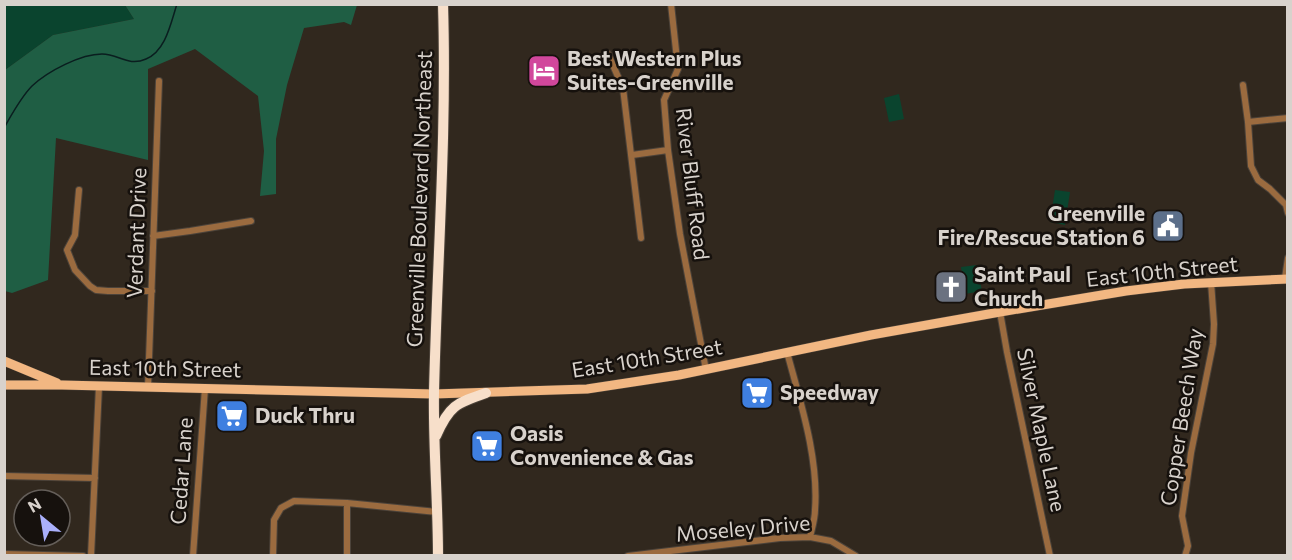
<svg xmlns="http://www.w3.org/2000/svg" width="1292" height="560" font-family="Commissioner,sans-serif">
	<style>
		.green { fill: #0a442e }
		.forest { fill: #1f5e44 }
		.lines { fill: none; stroke-linecap: round; stroke-linejoin: round }
		.stream { stroke: #0a1e1f; stroke-width: 1.5 }
		.street-casing { stroke: #4c433a; stroke-width: 8 }
		.primary-casing { stroke: #4c433a; stroke-width: 10 }
		.highway-casing { stroke: #4c433a; stroke-width: 12 }
		.street { stroke: #9b6b3f; stroke-width: 6 }
		.primary { stroke: #f2b782; stroke-width: 9 }
		.highway { stroke: #f7dfca; stroke-width: 10 }
		.labels { text-anchor: middle; stroke-width: 5; stroke-linejoin: round; paint-order: stroke }
		.poi-label { font-size: 21px; font-weight: bold; fill: #d8d2cc; stroke: #16110d; text-anchor: start }
		.street-label { font-size: 21px; fill: #d8d2cc; stroke: #16110d }
	</style>
	<rect width="100%" height="100%" fill="#31281e"/>
	<path class="green" d="M5,5h120l9,14 -81,16 -48,35z
		M899,94l5,25 -15,3 -5,-24z
		M1055,190l15,2 -5,33 -15,-3z
		M977,265l5,26 -17,3 -4,-27z"/>
	<path class="forest" d="M125,5h232l-6,20 -7,-3 -40,6 -17,57 -11,54v55l-16,2 4,-45 -6,-55 -63,-47 -47,20v91l-92,-22 -8,142 -36,13 -7,-2v-221l48,-35 81,-16z"/>
	<g class="lines">
		<path class="stream" d="M4,128c8,-14 17,-31 28,-42 16,-15 49,-32 70,-32 17,0 26,13 44,5 20,-8 25,-37 31,-55"/>
		<g class="street-casing">
			<path id="street" d="M671,4l7,65 -14,31 4,50 12,84 26,136
				M608,54l15,34 18,150
				M1243,85l5,37 3,44 7,14 12,9 16,16 2,8
				M1248,122l40,-4
				M632,155l36,-5
				M79,190l-4,45 -8,15 8,20 15,16 6,4 12,1h44
				M153,236l37,-5 61,-10
				M1285,278l3,-20
				M1000,312l7,40 43,204
				M787,352c13,49 32,106 28,158 0,9 -3,18 -5,27
				M148,387l11,-306
				M4,476l91,2
				M4,554l79,2
				M91,556l8,-170
				M193,556l12,-168
				M273,556l1,-36 7,-12 13,-7 53,2 90,9
				M347,556v-53
				M628,556l152,-18 30,-1 21,4 25,15
				M1185,556l3,-10 -6,-30 9,-63 22,-109 1,-20 -3,-42"/>
		</g>
		<g class="primary-casing">
			<path id="primary" d="M4,361l53,22
				M4,385h58l372,9 153,-5 92,-14 192,-40 129,-23 126,-21 58,-7 104,-5"/>
		</g>
		<g class="highway-casing">
			<path id="highway" d="M436,436c13,-30 20,-33 50,-43
				M438,556c0,-55 -5,-110 -4,-164 3,-129 13,-258 9,-388"/>
		</g>
		<use href="#street" class="street"/>
		<use href="#primary" class="primary"/>
		<use href="#highway" class="highway"/>
	</g>
	<defs>
		<g id="hotel-square" transform="scale(1.725)"><rect x="-9" y="-9" width="18" height="18" rx="4" fill="#d1479c" stroke="#16110d"/><path d="M-6-4.5h1.5V1H6V5H4.5V3h-9V5H-6ZM-4 0a1.8 1.8 0 1 1 3.6 0ZM.5 0V-2.5h3Q6-2.5 6 0Z" fill="#fff"/></g>
		<g id="civic-square" transform="scale(1.725)"><rect x="-9" y="-9" width="18" height="18" rx="4" fill="#5c6f8a" stroke="#16110d"/><path d="M-.6-6.5H3V-4.5H.6V-3L4-1V1h2V6H-6V1h2V-1L-.6-3ZM-1.2 2.5V6h2.4V2.5Z" fill="#fff"/></g>
		<g id="church-square" transform="scale(1.725)"><rect x="-9" y="-9" width="18" height="18" rx="4" fill="#6b7280" stroke="#16110d"/><path d="M-1.2-6h2.4v3.5h3.3v2.4h-3.3V6h-2.4V-.1h-3.3v-2.4h3.3Z" fill="#fff"/></g>
		<g id="supermarket-square" transform="scale(1.725)"><rect x="-9" y="-9" width="18" height="18" rx="4" fill="#3f7fe0" stroke="#16110d"/><path d="M-6-5.5h2.5l.6 2H6L4.5 2H-2.5L-4.4-4H-6ZM-1.5 3.2a1.3 1.3 0 1 0 .1 0ZM3 3.2a1.3 1.3 0 1 0 .1 0Z" fill="#fff"/></g>
	</defs>
	<g fill-rule="evenodd">
		<use href="#hotel-square" x="544" y="71"/>
		<use href="#civic-square" x="1168" y="226"/>
		<use href="#church-square" x="951" y="287"/>
		<use href="#supermarket-square" x="757" y="393"/>
		<use href="#supermarket-square" x="232" y="416"/>
		<use href="#supermarket-square" x="487" y="446"/>
	</g>
	<g class="labels">
		<g class="poi-label">
			<text x="567" y="66">Best Western Plus<tspan x="567" dy="24">Suites-Greenville</tspan></text>
			<text x="1145" y="221" text-anchor="end">Greenville<tspan x="1145" dy="24">Fire/Rescue Station 6</tspan></text>
			<text x="974" y="282">Saint Paul<tspan x="974" dy="24">Church</tspan></text>
			<text x="780" y="400">Speedway</text>
			<text x="255" y="423">Duck Thru</text>
			<text x="510" y="441">Oasis<tspan x="510" dy="24">Convenience &amp; Gas</tspan></text>
		</g>
		<g class="street-label">
			<text transform="translate(692 184) rotate(83)" y="7">River Bluff Road</text>
			<text transform="translate(420 199) rotate(-88)" y="7">Greenville Boulevard Northeast</text>
			<text transform="translate(137 233) rotate(-88)" y="7">Verdant Drive</text>
			<text transform="translate(1162 272) rotate(-6)" y="7">East 10th Street</text>
			<text transform="translate(647 359) rotate(-9)" y="7">East 10th Street</text>
			<text transform="translate(165 369) rotate(1)" y="7">East 10th Street</text>
			<text transform="translate(1182 417) rotate(-81)" y="7">Copper Beech Way</text>
			<text transform="translate(1041 430) rotate(78)" y="7">Silver Maple Lane</text>
			<text transform="translate(182 471) rotate(-86)" y="7">Cedar Lane</text>
			<text transform="translate(743 529) rotate(-5)" y="7">Moseley Drive</text>
		</g>
	</g>
	<rect width="1292" height="560" fill="none" stroke="#d8d2cc" stroke-width="12"/>
	<g transform="translate(42 518) rotate(330)"><circle r="28" fill="#16110d" stroke="#645e59" stroke-width="1.5"/>
	<path d="M0-4.5L10 22L0 15L-10 22Z" fill="#aab0fb"/>
	<text y="-9" font-size="16" font-weight="bold" text-anchor="middle" fill="#d8d2cc">N</text>
	</g>
</svg>
